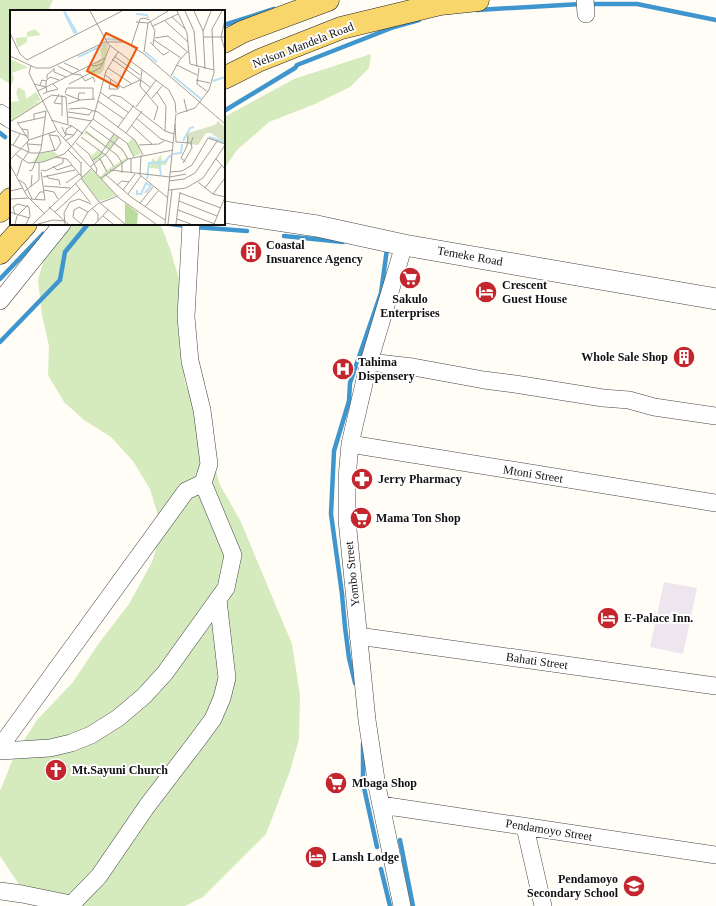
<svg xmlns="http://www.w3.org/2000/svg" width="716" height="906" font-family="'Times New Roman',serif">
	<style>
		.industrial { fill: #eee6ef }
		.green { fill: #d5ebbd }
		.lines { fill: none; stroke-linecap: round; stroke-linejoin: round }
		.stream { stroke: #3f96cf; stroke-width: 4.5 }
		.minor-casing { stroke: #444; stroke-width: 18 }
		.tertiary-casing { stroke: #444; stroke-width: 22 }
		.primary-casing { stroke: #222; stroke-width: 23 }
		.minor { stroke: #fff; stroke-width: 17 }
		.tertiary { stroke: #fff; stroke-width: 21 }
		.primary { stroke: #f9d66b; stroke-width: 22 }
		.labels { text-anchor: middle; stroke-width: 4; stroke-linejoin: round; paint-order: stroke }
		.street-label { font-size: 12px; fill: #111; stroke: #fff }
		.poi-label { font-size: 12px; font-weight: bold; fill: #111; stroke: #fff; text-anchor: start }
		.inset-river { fill: none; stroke: #b9e0f7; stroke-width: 2 }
		.inset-road { fill: none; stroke: #a09f9a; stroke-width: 1 }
		.view { fill: #e8590c; fill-opacity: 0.15; stroke: #e8590c; stroke-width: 2 }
		.inset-edge { fill: none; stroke: #111; stroke-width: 2 }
	</style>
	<rect width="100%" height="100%" fill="#fffdf5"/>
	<path class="industrial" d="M664,582l33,6 -14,66 -33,-7z"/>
	<path class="green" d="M0,0h53l-5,11h-37v73l-11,-6z
		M371,54l-2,14 -19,19 -35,17 -46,18 -32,28 -13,19v-52l70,-38z
		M65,224h93l4,4 8,21 10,33v59l5,42 18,42 17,60 20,35 52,124 8,51 -1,44 -9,32 -24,63 -63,63 -18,9h-145l-16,-14 -24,-36v-65l15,-37 22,-34 36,-38 26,-39 30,-39 23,-42 4,-13 3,-30 -9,-30 -17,-28 -22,-24 -27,-17 -20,-18 -16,-27 1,-29 -7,-31 -4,-35 9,-32z"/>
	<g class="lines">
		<path class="stream" d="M589,4h48l79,16
			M477,10l104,-6
			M224,25l50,-16
			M224,111l71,-43 2,-3 97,-38 25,-7
			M0,133l5,4
			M170,224l18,2
			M195,227l52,4
			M284,236l59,6
			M0,279l43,-45
			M0,342l60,-62 5,-28 23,-28
			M355,683l-6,-25 -4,-31 -3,-33 -11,-80 3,-63 15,-50 1,-18 31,-90 6,-44 -3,-1
			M363,744v39l14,64
			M400,840l13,66
			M381,869l9,37"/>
		<g class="minor-casing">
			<path id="minor" d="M585,0l1,14
				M0,113l11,7
				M0,301l62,-77
				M369,362l44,5 71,13 31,4 88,14 26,2 25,7 62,9
				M350,444l366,59
				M358,636l358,50
				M0,747l186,-256 17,-8
				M0,751l50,-3 21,-5 20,-8 27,-17 26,-22 21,-23 61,-85 7,-33 -30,-72 6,-19 -7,-54 -12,-49 -4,-44 5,-93
				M381,805l335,50
				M525,827l18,79
				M0,891l22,3 49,10
				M70,906l29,-30 48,-70 49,-64 17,-23 9,-21 5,-20 -9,-78
				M402,906l-25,-120 -10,-66 -20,-200v-42l3,-34 19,-82 35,-117"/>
		</g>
		<g class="tertiary-casing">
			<path id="tertiary" d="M224,212l93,14 87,19 312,54"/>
		</g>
		<g class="primary-casing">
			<path id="primary" d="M224,42l18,-10 86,-32
				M224,78l36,-18 81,-32 99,-24 38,-4
				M0,211l11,-12
				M0,253l26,-29"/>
		</g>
		<use href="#minor" class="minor"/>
		<use href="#tertiary" class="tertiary"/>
		<use href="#primary" class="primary"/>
	</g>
	<defs>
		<g id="building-disc" transform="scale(1.15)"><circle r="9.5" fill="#c4262e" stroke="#fff"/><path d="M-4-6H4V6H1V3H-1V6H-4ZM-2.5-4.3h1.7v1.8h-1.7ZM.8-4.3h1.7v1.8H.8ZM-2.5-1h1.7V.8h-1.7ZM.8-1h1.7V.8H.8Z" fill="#fff"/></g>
		<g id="supermarket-disc" transform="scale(1.15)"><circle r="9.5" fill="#c4262e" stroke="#fff"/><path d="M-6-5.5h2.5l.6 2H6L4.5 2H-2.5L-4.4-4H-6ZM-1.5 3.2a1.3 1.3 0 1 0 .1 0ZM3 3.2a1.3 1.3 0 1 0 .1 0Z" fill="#fff"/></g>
		<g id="hotel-disc" transform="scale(1.15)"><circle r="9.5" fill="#c4262e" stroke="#fff"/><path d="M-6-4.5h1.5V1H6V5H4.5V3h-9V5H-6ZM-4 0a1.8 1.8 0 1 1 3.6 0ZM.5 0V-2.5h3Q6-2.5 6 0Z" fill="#fff"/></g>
		<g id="hospital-disc" transform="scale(1.15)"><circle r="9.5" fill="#c4262e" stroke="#fff"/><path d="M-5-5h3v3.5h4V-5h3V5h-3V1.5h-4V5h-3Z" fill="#fff"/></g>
		<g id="pharmacy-disc" transform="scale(1.15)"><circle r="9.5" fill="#c4262e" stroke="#fff"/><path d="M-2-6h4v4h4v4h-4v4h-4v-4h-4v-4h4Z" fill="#fff"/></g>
		<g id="church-disc" transform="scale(1.15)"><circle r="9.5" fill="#c4262e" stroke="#fff"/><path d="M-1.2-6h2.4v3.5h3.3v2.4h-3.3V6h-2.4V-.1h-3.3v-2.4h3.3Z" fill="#fff"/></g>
		<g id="school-disc" transform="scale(1.15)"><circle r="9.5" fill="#c4262e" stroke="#fff"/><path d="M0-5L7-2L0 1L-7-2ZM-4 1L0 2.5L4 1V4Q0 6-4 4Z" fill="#fff"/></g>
	</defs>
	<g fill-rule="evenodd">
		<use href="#building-disc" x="251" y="252"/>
		<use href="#supermarket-disc" x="410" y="278"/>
		<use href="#hotel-disc" x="486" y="292"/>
		<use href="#building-disc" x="684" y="357"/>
		<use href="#hospital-disc" x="343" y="369"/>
		<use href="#pharmacy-disc" x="362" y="479"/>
		<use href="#supermarket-disc" x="361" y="518"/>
		<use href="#hotel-disc" x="608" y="618"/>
		<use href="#church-disc" x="56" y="770"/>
		<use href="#supermarket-disc" x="336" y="783"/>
		<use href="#hotel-disc" x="316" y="857"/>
		<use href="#school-disc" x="634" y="886"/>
	</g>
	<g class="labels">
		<g class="street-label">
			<text transform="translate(303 45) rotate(-21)" y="4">Nelson Mandela Road</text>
			<text transform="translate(470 256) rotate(10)" y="4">Temeke Road</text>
			<text transform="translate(533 474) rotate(9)" y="4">Mtoni Street</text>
			<text transform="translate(352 574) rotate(-96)" y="4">Yombo Street</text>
			<text transform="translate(537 661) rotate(8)" y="4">Bahati Street</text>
			<text transform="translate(549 830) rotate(9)" y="4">Pendamoyo Street</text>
		</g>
		<g class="poi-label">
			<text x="266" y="249">Coastal<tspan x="266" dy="14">Insuarence Agency</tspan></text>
			<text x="502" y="289">Crescent<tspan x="502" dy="14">Guest House</tspan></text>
			<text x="410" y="303" text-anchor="middle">Sakulo<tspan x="410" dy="14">Enterprises</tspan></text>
			<text x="668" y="361" text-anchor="end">Whole Sale Shop</text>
			<text x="358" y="366">Tahima<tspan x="358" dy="14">Dispensery</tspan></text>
			<text x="378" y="483">Jerry Pharmacy</text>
			<text x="376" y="522">Mama Ton Shop</text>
			<text x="624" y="622">E-Palace Inn.</text>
			<text x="72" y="774">Mt.Sayuni Church</text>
			<text x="352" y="787">Mbaga Shop</text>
			<text x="332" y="861">Lansh Lodge</text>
			<text x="618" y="883" text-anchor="end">Pendamoyo<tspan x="618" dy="14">Secondary School</tspan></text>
		</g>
	</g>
	<g transform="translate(10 10)">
		<rect width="215" height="215" fill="#fffdf5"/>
		<path d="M25,19l6,6 -14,2v5l-9,6 -3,-10 12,-1v-5zM96,33l2,3 -4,23 -4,5 -9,1 -3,-6 14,-11 -2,-8zM0,49l18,8 -16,6 2,6 -4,9v-17h3l-3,-1zM8,77l7,4 1,8 10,-7 5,9h-8l7,1 -30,20v-20l9,-1 -3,-8zM76,120l20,16 8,-12 5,3 -4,6 8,7 5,9 -26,21 14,15 -8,4 -9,2 -18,-23 10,-9 9,8 6,-6 -7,-12 -5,3 -3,-6 7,-6 6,4 -4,4 7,12 19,-12 -2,-6 -10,-8 -4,6 -24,-17 -3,2zM122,128l4,4 5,12 -7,2 -6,-13zM43,141l5,4 -12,6 -14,1 7,-8zM151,144l1,7 6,-1 -2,5h-5v4l-12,-1 4,-10 3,4z" fill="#d5ebbd"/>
		<path d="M115,193l13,10 -1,11h-12z" fill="#b9dc9c"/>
		<path d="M208,111l7,6v16l-14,-10h-5l-8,12 -11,-1 1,-11 27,-8z" fill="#d9e3c4"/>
		<path class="inset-river" d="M54,1l13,22M55,4l10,20M126,4l11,1 1,3M96,29l17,1M135,42l12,10M68,47l28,-13M163,66l28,23M203,71l12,-4M199,127l15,5M173,131l7,-13 4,-1M163,144l8,-1 1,-9M149,153l2,12M137,169l2,-16 15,-1 7,-7M127,180v4h4l5,-11 5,3 -6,7"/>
		<path class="inset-road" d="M80,1l18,33 61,46 6,12 1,11M167,1l10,22 3,31 24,6M175,1l9,20 3,36M184,1l9,20 2,38M162,7l13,12M215,10l-4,17 4,13M140,11l5,10 -2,14M155,11l23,21M126,12l12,1M143,16l25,-12M193,21l8,-20M0,23l10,21 7,6M194,27h21M145,28l13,-2 21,17M144,30l27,18M140,32l13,13 6,-3M121,36l9,-27 4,-1 6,2M134,42l4,-29 20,-12M0,46l26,12h14l55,-26h20l19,12 81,70M104,46l26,19M102,49l38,28M17,50l95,-49M54,53l15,7M21,55l-2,8 29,59 61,66 37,26M80,55l6,1 7,-3 7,-17M167,55l20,10M48,56l15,8M44,58v4l12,5M98,58l24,16M189,58l-2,16 11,8M132,60l-2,16 18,21 -4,13M63,64l8,1 4,6 8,-4 2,5M95,65l18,13 17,-8M161,66l8,-15 8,-9M37,69v-4l7,-6M101,69l-2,10h9l2,-3M186,70l14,3M36,71l4,-4 9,3M24,74l12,3 1,5 -4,2M59,74l31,-16 3,-5M30,75l2,-5 4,1v6M28,81l67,-33M37,82l11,-3 -5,-5M90,82l29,21M147,82l9,14 -1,25M55,83l2,-5h26v12M49,84l-5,9 8,1M55,84l15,6 15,-1M98,88l4,-3 9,2 44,34 9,3M142,88l11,-13M68,89l1,-6h6M174,89l3,13M32,91l10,-6 14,2 2,27M88,91l26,18M58,94l12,-4M126,97l20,-27M59,99l15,-1 14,4 37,28 8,15M58,102l21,3 4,-5M167,104l18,-6 14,-18 5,-17 -2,-44 10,-18M52,106v-21M58,107l24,4M126,108l25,21 12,4M24,109v-5l12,-3M83,109l34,24 7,14M41,110l21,6 11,8M0,112l33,-21M7,112l12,18M8,113l27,-6M165,114l1,18 15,1 2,-6M121,115l21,19M80,116l32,23 6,10M52,117l3,7 9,1M108,117l16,-22M12,119l6,1v8M0,120l17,6M76,122l31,23 5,8v10M116,123l16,-22M39,124l6,17M71,127l26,19 7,11M53,128l3,-3v-6l6,-3M55,131l8,-5 5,-7M66,133l13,11 8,15 -1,4M0,134l21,9h9M18,134l13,1M3,135l7,-11M129,135l20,-1 5,-3M58,140l13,13M30,143l16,-3 5,-7 -3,-7 -9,-1M5,144l13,9 15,-1 21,-8 7,-7 22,-28 13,-48 12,-19M45,147l12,2 15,18M90,149l7,13M206,149l9,10M0,150l19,-20 27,-9M13,150l6,-9 -2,-9M82,151l8,-6 14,-21M176,152l-5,-4 6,-12 1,-11M173,153l9,-15 -1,-5M0,155l17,31 17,17M43,156l4,4 15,-5M80,157l16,-13 13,-17M31,160l4,1 18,-8v-4M100,160l60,7 16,-3M19,161l3,-1 9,-21 5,-38M160,162l12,-1 10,-6 16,-27 17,6M121,163v-15M95,164l26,23 34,23M129,164l29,24M130,164l1,-19M37,165l1,3 11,2 1,5M7,166l5,-16M71,166v-14M33,167l32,-7M71,168l18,24M91,168l27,-19 45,-9M9,170l6,4 7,15M159,171l15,-2 11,-6 23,-33M188,172l15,12 12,3M56,173l13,-9M65,173l15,19M107,175l5,-4 7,1M34,176l26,2M21,177l1,-12M195,178l17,-23M34,180l10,2 4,7M113,180l12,-16M159,180l17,-2 17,-10 22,-33M0,181l13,-3M15,181l14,-11v-17M170,183l41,15M118,184l13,-18M203,184l12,-16M108,186l-18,7 25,21M0,189l19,-1M20,189l15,1 -4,-28M25,189l5,-7h4M169,191l38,15M130,193l13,-16M8,194l11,3 1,9 -4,8M39,197l19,17M135,197l13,-16M82,198l6,6v7M168,200l37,14M0,202l19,6M45,202l25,-23M5,205l-2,-8 5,-3M93,206l10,8M167,209l14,5M5,214l2,-8 11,-11M23,214l59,-56M28,214l15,-4 12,1M55,214l-1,-11 6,-11 9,-3 12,5M71,214l-8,-7 1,-7 5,-3 9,5M71,214l7,-12 12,-10M85,214l13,-14M155,214l11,-110M158,214l4,-34M166,214l4,-32M204,214l11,-27"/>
		<path class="view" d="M96,23l31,15 -20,39 -30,-16z"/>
		<rect width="215" height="215" class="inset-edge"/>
	</g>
</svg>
